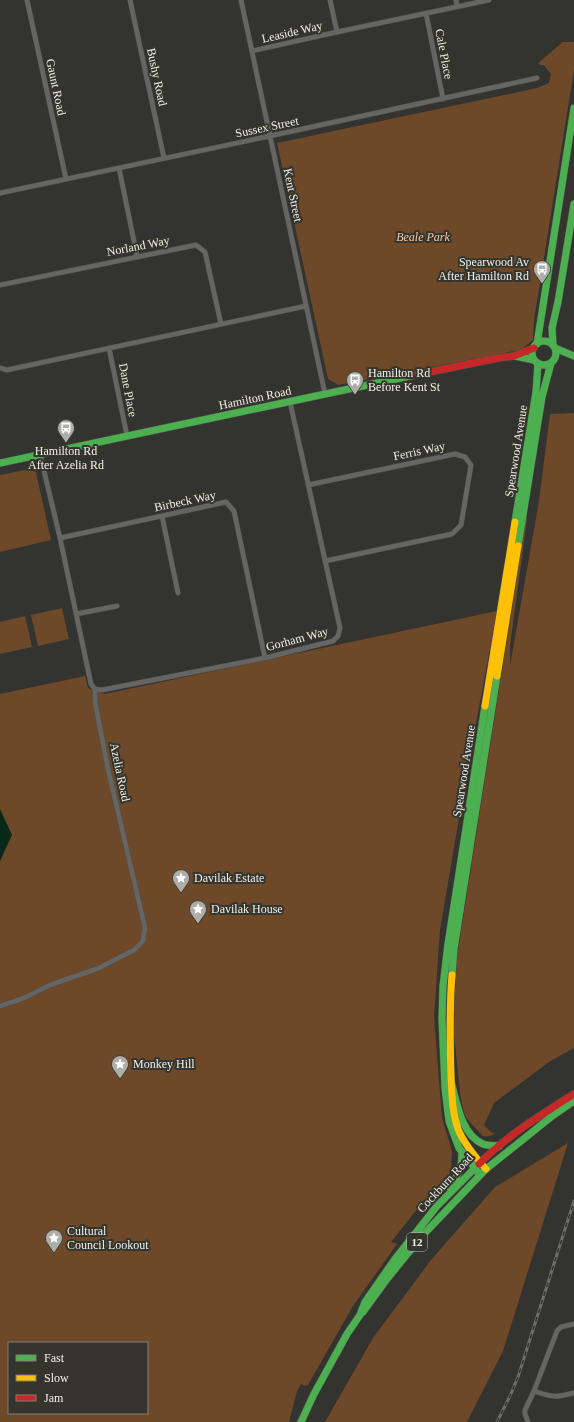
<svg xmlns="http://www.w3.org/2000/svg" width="574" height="1422" font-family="'Times New Roman',serif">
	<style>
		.green { fill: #6d492a; fill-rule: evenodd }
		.water { fill: #072918 }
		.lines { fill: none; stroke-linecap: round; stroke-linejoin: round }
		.street-casing { stroke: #50504e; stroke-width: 5.5 }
		.fast-casing { stroke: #50504e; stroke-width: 8 }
		.slow-casing { stroke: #50504e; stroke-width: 8 }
		.jam-casing { stroke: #50504e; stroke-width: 8 }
		.street { stroke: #656664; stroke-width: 4.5 }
		.fast { stroke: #4caf50; stroke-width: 7 }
		.slow { stroke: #ffc107; stroke-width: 7 }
		.jam { stroke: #c62828; stroke-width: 7 }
		.rail-casing { stroke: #6e6e6c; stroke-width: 3 }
		.rail { stroke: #35352d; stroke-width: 1.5; stroke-dasharray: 4.5; stroke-linecap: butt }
		.labels { text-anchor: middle; stroke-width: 4; stroke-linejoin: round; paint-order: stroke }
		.shield { fill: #35352d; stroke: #b8b8b2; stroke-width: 1 }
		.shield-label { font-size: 11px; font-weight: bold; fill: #f0f0eb }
		.street-label { font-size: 12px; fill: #f0f0eb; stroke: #35352d }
		.park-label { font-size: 12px; font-style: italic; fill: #f5c7a2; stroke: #35352d }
		.poi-label { font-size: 12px; fill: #f0f0eb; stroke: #35352d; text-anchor: start }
	</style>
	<rect width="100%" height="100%" fill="#33332f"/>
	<path class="green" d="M563,42h11v28l-40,250 -1,20 -13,10 -182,35 -10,-6 -51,-236 260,-55 12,-5 2,-9 -7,-9h-4l-2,-2z
		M574,413v635l-25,14 -55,41 -10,22 8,8h3c-3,3 -8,4 -12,3l-16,-17 -3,-6 -4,-20 -7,-69 4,-67 69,-440 1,3 -17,126v20l29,-165 11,-87z
		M35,468l16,72 -51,12v-77z
		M62,608l7,31 -31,7 -7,-31z
		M497,611l-30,160 -27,159 -6,87 8,101 10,33 -1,21 -37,41 -23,29 6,2 -44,62 -45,79 -3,1 -4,-2 -4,7 -8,31h-289v-728l85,-18 3,12 17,6zM9,1343h138v70h-138z
		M25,616l7,31 -32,7v-32z
		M568,1143l-65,208 -36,71h-142l48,-84 58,-78 64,-73z"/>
	<path class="water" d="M0,809l12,26 -12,26z"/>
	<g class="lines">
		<g class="street-casing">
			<path id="street" d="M27,0l39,179
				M130,0l34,158
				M241,0l84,394
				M330,0l7,32
				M456,0l1,6
				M426,13l17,86
				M252,51l85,-19 152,-32
				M119,168l18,88
				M0,193l270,-57 267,-58
				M0,285l196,-40 9,7 16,72
				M109,348l18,88
				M0,368l7,2 299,-64
				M308,485l147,-31 10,3 6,8 -10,60 -9,9 -127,27
				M162,516l16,77
				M60,538l166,-36 8,9 31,147
				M76,614l41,-8
				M95,689l7,1 163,-32 68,-17 5,-5 2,-8 -50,-226
				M0,1006l24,-8 26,-13 49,-17 35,-18 9,-9 2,-13 -37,-159 -13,-67v-13l-4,-5 -31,-146 -20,-84
				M534,1391c17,6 22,7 40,2
				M528,1422l-3,-8v-4l9,-19 23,-60 4,-4 13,-3"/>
		</g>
		<g class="fast-casing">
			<path id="fast" d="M532 353a12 12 0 1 1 24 0a12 12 0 1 1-24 0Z
				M537,344l37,-236
				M553,345l-1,-17 6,-26 16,-98
				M555,348l19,8
				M515,356l19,4
				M0,463l410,-87
				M515,522l21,-130 2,-29
				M518,546l24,-149 9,-34
				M452,975l2,-26 43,-273
				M452,1085c5,20 10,50 31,59 5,2 11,1 16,2
				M480,1175l-21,-27 -10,-27 -4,-33 -3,-70 1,-32 5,-42 37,-238
				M450,1188l11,-20 1,-15
				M363,1312l24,-33 34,-42 65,-68 65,-52 23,-16
				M301,1422l13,-28 33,-60 13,-19 5,-13 30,-43 42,-53 42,-42"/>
		</g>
		<g class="slow-casing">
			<path id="slow" d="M497,676l21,-130
				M485,706l30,-184
				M452,975c-3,34 -2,68 -1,102 1,17 1,35 7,52 6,15 17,28 28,40"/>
		</g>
		<g class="jam-casing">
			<path id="jam" d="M410,376l88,-18 16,-2 20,-8
				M479,1164c27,-28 62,-49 95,-70"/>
		</g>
		<use href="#street" class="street"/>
		<use href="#fast" class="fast"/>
		<use href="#slow" class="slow"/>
		<use href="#jam" class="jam"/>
		<g class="rail-casing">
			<path id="rail" d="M497,1422l13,-26 8,-19 56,-176"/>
		</g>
		<use href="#rail" class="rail"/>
	</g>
	<defs>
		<g id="bus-pin" transform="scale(0.9)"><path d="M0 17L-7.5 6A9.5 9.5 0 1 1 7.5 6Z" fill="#aeaea9" stroke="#35352d"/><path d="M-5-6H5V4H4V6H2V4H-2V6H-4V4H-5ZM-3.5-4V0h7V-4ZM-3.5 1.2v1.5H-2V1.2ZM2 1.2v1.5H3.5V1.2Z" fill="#fff"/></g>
		<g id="sight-pin" transform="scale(0.9)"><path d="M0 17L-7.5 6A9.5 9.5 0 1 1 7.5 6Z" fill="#aeaea9" stroke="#35352d"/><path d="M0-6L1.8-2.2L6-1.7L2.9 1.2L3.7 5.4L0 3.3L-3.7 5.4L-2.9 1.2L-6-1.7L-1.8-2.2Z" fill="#fff"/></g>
	</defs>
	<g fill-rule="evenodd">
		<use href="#bus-pin" x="542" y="269"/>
		<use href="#bus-pin" x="355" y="380"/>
		<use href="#bus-pin" x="66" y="428"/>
		<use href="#sight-pin" x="181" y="878"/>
		<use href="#sight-pin" x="198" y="909"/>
		<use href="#sight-pin" x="120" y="1064"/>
		<use href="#sight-pin" x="54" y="1238"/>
	</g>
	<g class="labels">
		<rect class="shield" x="407" y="1233" width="20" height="18" rx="3"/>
		<g class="shield-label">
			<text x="417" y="1246">12</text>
		</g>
		<g class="street-label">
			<text transform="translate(292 32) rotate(-13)" y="4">Leaside Way</text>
			<text transform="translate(444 54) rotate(79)" y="4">Cale Place</text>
			<text transform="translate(157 77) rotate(78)" y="4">Bushy Road</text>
			<text transform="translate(56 87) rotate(78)" y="4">Gaunt Road</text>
			<text transform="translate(267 127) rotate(-12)" y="4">Sussex Street</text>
			<text transform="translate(293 195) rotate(78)" y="4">Kent Street</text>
			<text transform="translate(138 246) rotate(-11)" y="4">Norland Way</text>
			<text transform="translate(128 390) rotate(79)" y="4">Dane Place</text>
			<text transform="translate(255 398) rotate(-12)" y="4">Hamilton Road</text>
			<text transform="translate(419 451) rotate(-12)" y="4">Ferris Way</text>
			<text transform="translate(516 451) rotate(-81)" y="4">Spearwood Avenue</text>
			<text transform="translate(185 501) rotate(-12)" y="4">Birbeck Way</text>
			<text transform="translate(297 639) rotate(-15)" y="4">Gorham Way</text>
			<text transform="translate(464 771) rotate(-81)" y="4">Spearwood Avenue</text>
			<text transform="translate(120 772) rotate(78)" y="4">Azelia Road</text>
			<text transform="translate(445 1183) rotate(-47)" y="4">Cockburn Road</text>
		</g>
		<g class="park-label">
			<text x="423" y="241">Beale Park</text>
		</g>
		<g class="poi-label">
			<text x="529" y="266" text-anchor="end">Spearwood Av<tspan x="529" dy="14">After Hamilton Rd</tspan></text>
			<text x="368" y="377">Hamilton Rd<tspan x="368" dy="14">Before Kent St</tspan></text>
			<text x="66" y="455" text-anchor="middle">Hamilton Rd<tspan x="66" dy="14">After Azelia Rd</tspan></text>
			<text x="194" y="882">Davilak Estate</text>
			<text x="211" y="913">Davilak House</text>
			<text x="133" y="1068">Monkey Hill</text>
			<text x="67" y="1235">Cultural<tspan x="67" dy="14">Council Lookout</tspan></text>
		</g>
	</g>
	<rect x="8" y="1342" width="140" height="72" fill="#35352d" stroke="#808079"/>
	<rect x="16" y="1355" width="20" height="6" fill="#4caf50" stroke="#808079"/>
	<text x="44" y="1362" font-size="12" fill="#f0f0eb">Fast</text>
	<rect x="16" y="1375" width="20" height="6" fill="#ffc107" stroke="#808079"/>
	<text x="44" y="1382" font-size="12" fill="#f0f0eb">Slow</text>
	<rect x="16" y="1395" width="20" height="6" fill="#c62828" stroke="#808079"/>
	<text x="44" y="1402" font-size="12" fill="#f0f0eb">Jam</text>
</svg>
